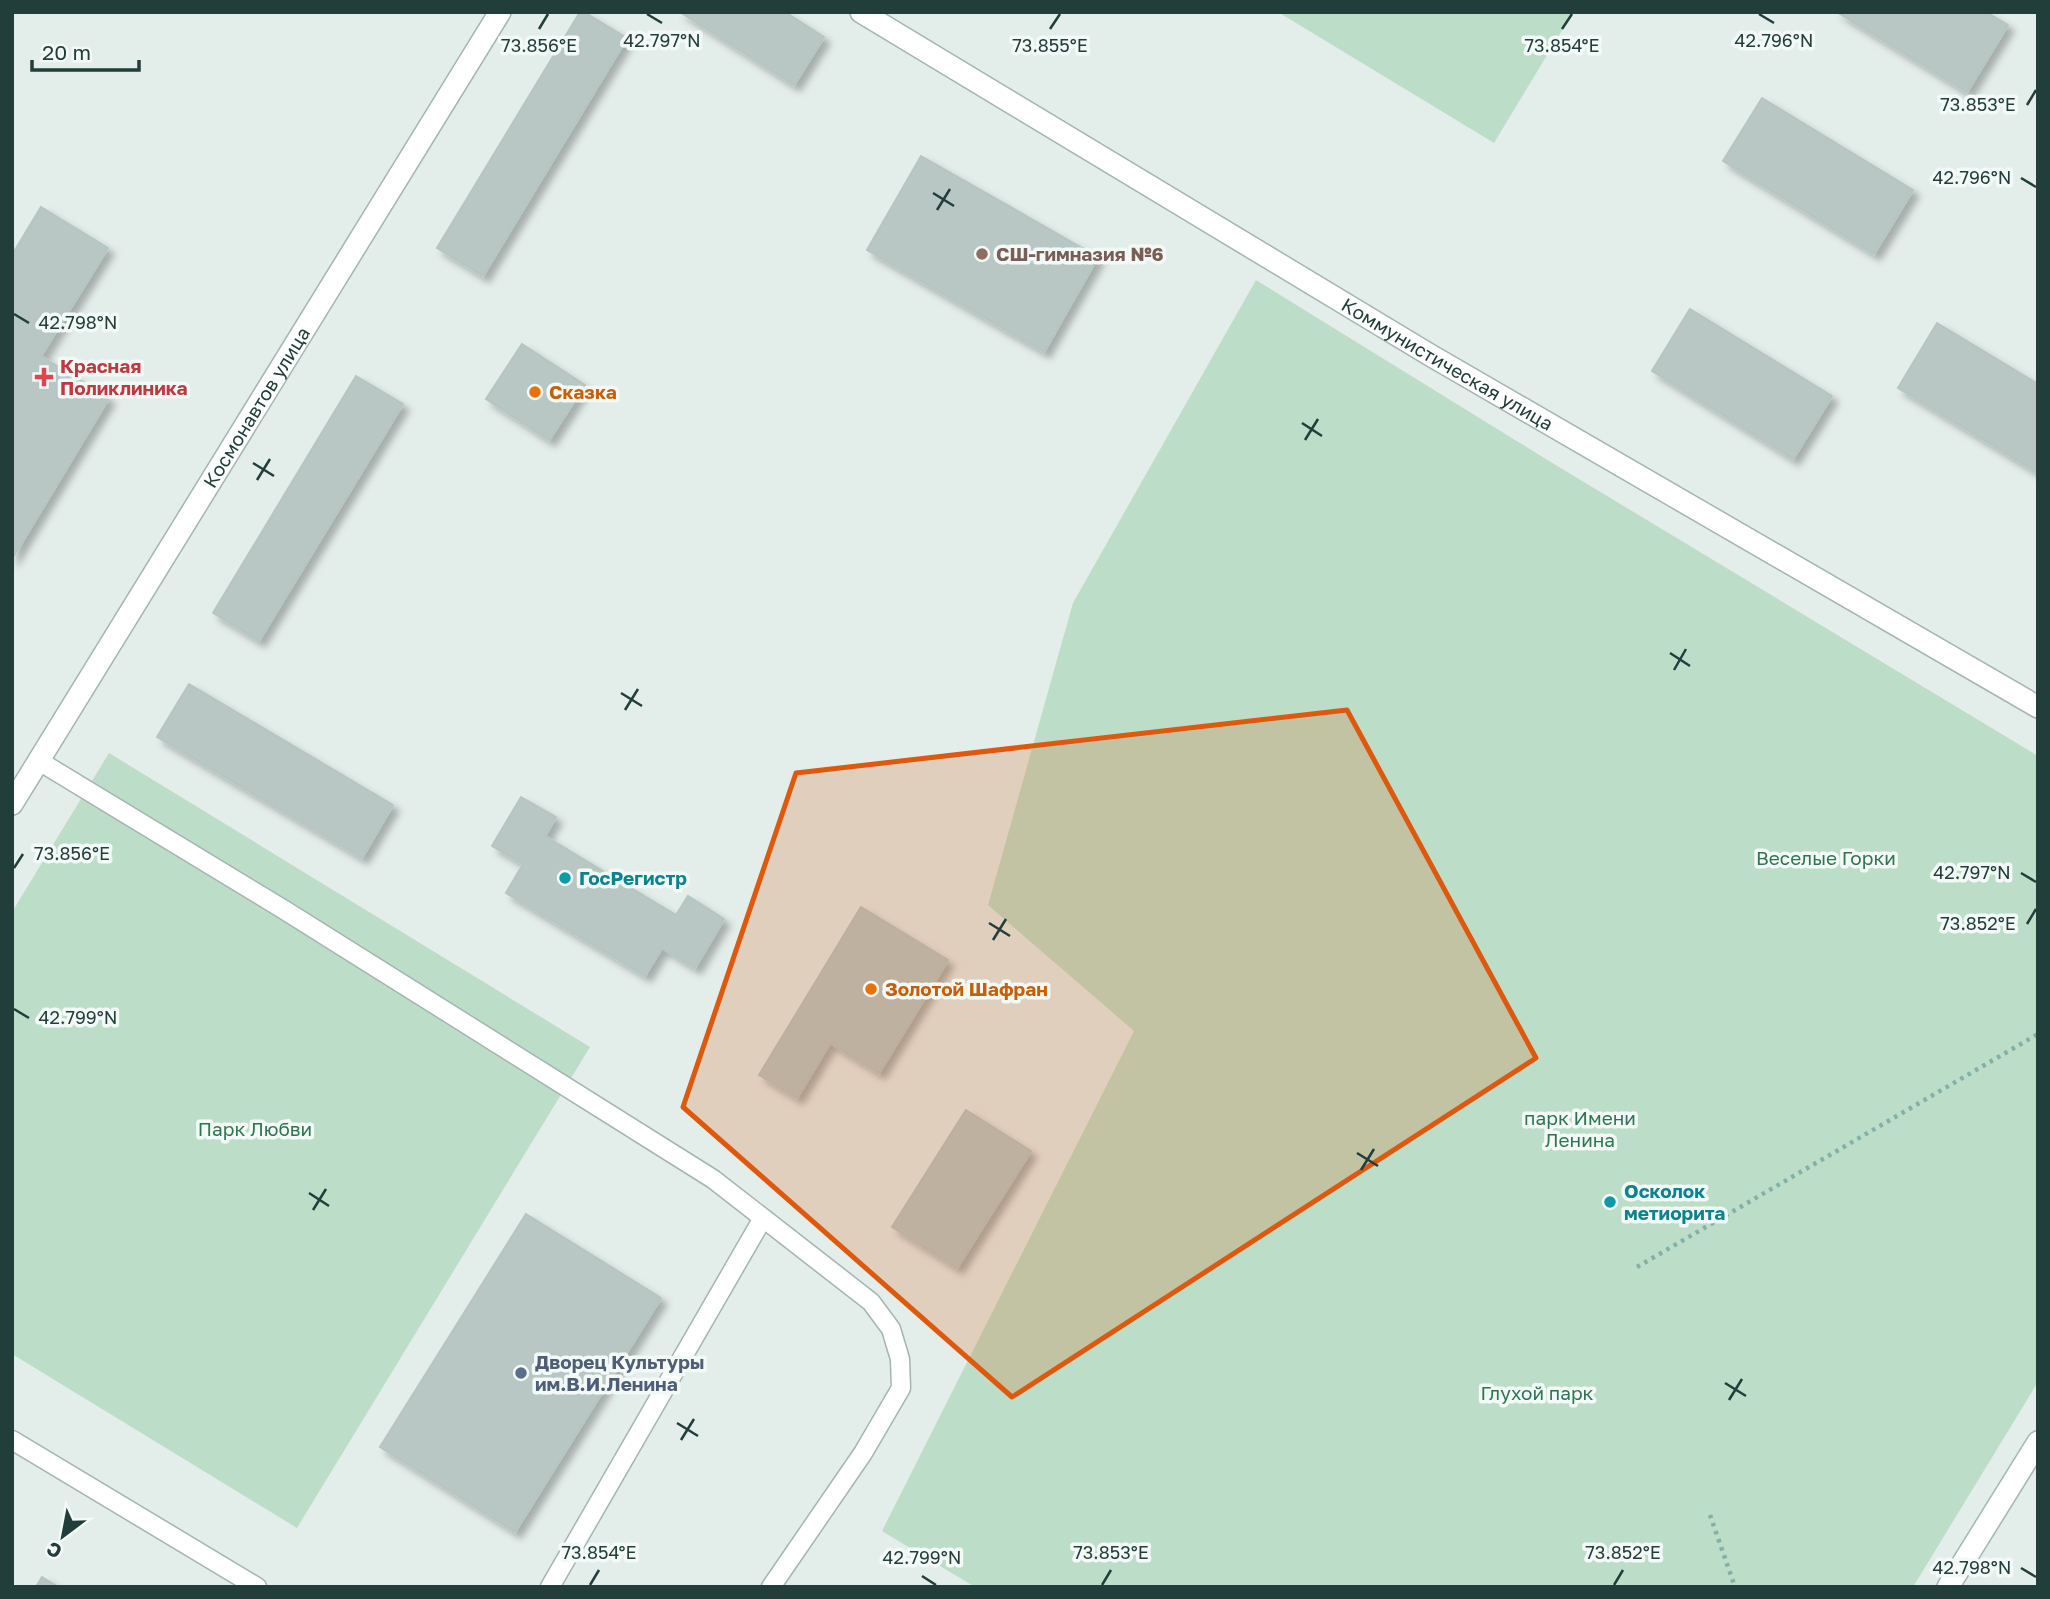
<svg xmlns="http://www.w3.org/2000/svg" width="2050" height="1599" font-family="'Golos Text',sans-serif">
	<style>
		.green { fill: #bcdec9 }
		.building { fill: #b8c7c3; stroke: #b5c6c1; stroke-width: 2; filter: url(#shadow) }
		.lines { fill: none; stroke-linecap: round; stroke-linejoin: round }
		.lane-casing { stroke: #a5b5b1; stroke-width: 21 }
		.street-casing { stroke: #a5b5b1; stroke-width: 24 }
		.secondary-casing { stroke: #a1b8b3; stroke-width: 24 }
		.path { stroke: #83b0a7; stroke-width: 4.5; stroke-dasharray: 3.5 5; stroke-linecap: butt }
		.lane { stroke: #fff; stroke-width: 18 }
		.street { stroke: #fff; stroke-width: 21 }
		.secondary { stroke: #fff; stroke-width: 21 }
		.marked { fill: #de580e; fill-opacity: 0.2; stroke: #de580e; stroke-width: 5; stroke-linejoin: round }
		.ticks { fill: none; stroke: #223e3a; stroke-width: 2.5 }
		.education-dot { fill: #8d6e63; stroke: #f3f9f7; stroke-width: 2.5 }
		.health-dot { fill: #e0444e; stroke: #f3f9f7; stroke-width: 2.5 }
		.food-dot { fill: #e8710a; stroke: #f3f9f7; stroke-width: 2.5 }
		.culture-dot { fill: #0f9aa8; stroke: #f3f9f7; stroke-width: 2.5 }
		.service-dot { fill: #5c6f8a; stroke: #f3f9f7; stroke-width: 2.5 }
		.labels { text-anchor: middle; stroke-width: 7; stroke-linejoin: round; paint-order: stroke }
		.education-label { font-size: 19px; font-weight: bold; fill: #785e54; stroke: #f3f9f7; text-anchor: start }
		.street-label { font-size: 19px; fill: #223e3a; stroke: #f3f9f7 }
		.health-label { font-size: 19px; font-weight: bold; fill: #be3a42; stroke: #f3f9f7; text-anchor: start }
		.food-label { font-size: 19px; font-weight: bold; fill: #c56008; stroke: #f3f9f7; text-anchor: start }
		.park-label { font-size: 19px; fill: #2d7551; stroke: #f3f9f7 }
		.culture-label { font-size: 19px; font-weight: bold; fill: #0d838f; stroke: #f3f9f7; text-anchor: start }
		.service-label { font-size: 19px; font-weight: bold; fill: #4e5e75; stroke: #f3f9f7; text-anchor: start }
		.ticks-label { font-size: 18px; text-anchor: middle; fill: #223e3a; stroke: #f3f9f7; stroke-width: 7; stroke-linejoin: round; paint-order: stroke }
	</style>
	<defs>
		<filter id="shadow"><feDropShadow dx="6" dy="6" stdDeviation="3.5" flood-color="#0004"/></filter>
	</defs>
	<rect width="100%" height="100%" fill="#e3ede9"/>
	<path class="green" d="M1278,12h295l-79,131z
		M1256,280l303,187 479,289v626l-125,205h-938l-93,-56 252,-500 -146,-126 85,-302z
		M109,753l481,294 -293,481 -285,-174v-442z"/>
	<path class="building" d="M580,12h4l43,26 -144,238 -46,-28z
		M680,12h105l39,25 -30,48z
		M1837,12h149l22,13 -41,67z
		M1762,98l151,92 -39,64 -151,-93z
		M921,156l177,101 -54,95 -177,-102z
		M41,207l67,41 -67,108 68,42 -97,161v-304z
		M1690,309l142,87 -39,63 -141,-88z
		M1937,323l101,61v89l-140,-85z
		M522,344l63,41 -36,55 -63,-41z
		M356,376l47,28 -144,237 -46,-28z
		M189,684l204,121 -31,53 -205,-121z
		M521,797l35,20 -11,19 131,79 12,-19 36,23 -29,49 -33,-20 -17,28 -139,-83 17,-29 -31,-18z
		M861,907l87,53 -69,113 -49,-30 -33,55 -38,-23z
		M966,1110l65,41 -74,117 -65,-41z
		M526,1214l135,84 -146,234 -135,-85z
		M42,1577l16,10h-22z"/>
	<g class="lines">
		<g class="lane-casing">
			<path id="lane" d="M39,761l247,150 427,268 158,123 20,27 9,30 1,29 -38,65 -92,134
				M12,1440l245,147
				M550,1587l213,-369"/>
		</g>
		<g class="street-casing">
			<g id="street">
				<path id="s1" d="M861,12l569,343 608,352"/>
				<path id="s2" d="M12,804l488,-792"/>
			</g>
		</g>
		<g class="secondary-casing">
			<path id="secondary" d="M1948,1587l90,-145"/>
		</g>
		<path class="path" d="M1637,1267l401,-233
			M1710,1515l25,72"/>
		<use href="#lane" class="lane"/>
		<use href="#street" class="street"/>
		<use href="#secondary" class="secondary"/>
	</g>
	<path class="marked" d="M1347,710l189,348 -524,339 -329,-290 113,-334z"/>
	<path class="ticks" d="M647,14l15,9M1759,14l15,9M539,29l9,-15M1050,29l10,-15M1562,29l10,-15M2027,105l9,-15M2021,178l15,9M933,193l21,13M937,210l13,-21M14,314l15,9M1302,423l20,13M1305,440l13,-21M253,463l21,13M257,480l13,-21M1670,653l20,13M1674,670l12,-21M621,693l21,13M625,710l13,-21M14,868l9,-14M2021,873l15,9M989,923l21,13M2027,924l9,-15M993,940l13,-21M14,1009l15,9M1357,1153l21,13M1361,1170l13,-21M309,1193l20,13M313,1210l13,-21M1725,1383l21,13M1729,1400l13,-21M677,1423l21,13M681,1440l13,-21M2021,1568l15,9M922,1576l14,9M590,1585l9,-15M1102,1585l9,-15M1614,1585l9,-15"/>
	<circle class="education-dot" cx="982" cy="254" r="7"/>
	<path class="health-dot" d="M40.5 366.5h7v7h7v7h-7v7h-7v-7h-7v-7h7z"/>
	<g class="food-dot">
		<circle cx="535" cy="392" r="7"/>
		<circle cx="871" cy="989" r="7"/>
	</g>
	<g class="culture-dot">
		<circle cx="565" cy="878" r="7"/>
		<circle cx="1610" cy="1202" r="7"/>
	</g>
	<circle class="service-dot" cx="521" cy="1373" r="7"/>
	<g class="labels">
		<g class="education-label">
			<text x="996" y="261">СШ-гимназия №6</text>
		</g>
		<g class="street-label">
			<text dy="7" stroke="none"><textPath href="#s1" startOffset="684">Коммунистическая улица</textPath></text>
			<text dy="7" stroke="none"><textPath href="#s2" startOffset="466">Космонавтов улица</textPath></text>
		</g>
		<g class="health-label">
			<text x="60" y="373">Красная<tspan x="60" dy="22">Поликлиника</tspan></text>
		</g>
		<g class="food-label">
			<text x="549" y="399">Сказка</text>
			<text x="885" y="996">Золотой Шафран</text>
		</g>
		<g class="park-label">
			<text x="1826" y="865">Веселые Горки</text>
			<text x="1580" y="1125">парк Имени<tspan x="1580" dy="22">Ленина</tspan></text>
			<text x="255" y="1136">Парк Любви</text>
			<text x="1537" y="1400">Глухой парк</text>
		</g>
		<g class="culture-label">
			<text x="579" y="885">ГосРегистр</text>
			<text x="1624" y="1198">Осколок<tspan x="1624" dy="22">метиорита</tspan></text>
		</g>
		<g class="service-label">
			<text x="535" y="1369">Дворец Культуры<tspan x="535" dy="22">им.В.И.Ленина</tspan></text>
		</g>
	</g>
	<g class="ticks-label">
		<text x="1774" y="47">42.796°N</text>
		<text x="662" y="47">42.797°N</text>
		<text x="539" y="52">73.856°E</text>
		<text x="1050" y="52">73.855°E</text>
		<text x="1562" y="52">73.854°E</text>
		<text x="1978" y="111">73.853°E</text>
		<text x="1972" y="184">42.796°N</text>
		<text x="78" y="329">42.798°N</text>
		<text x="72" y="860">73.856°E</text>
		<text x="1972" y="879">42.797°N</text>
		<text x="1978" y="930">73.852°E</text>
		<text x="78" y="1024">42.799°N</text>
		<text x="599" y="1559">73.854°E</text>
		<text x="1111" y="1559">73.853°E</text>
		<text x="1623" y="1559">73.852°E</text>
		<text x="922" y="1564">42.799°N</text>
		<text x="1972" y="1574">42.798°N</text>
	</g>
	<rect width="2050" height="1599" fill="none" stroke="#223e3a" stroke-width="28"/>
	<g transform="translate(63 1536) rotate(212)" stroke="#f3f9f7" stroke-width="5" paint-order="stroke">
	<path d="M0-5L12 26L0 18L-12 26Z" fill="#223e3a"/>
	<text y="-10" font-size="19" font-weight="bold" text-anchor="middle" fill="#223e3a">С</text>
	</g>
	<path d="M32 60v10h107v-10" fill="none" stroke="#223e3a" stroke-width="3.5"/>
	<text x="42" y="60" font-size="21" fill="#223e3a" stroke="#f3f9f7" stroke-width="5" paint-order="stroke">20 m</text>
</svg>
